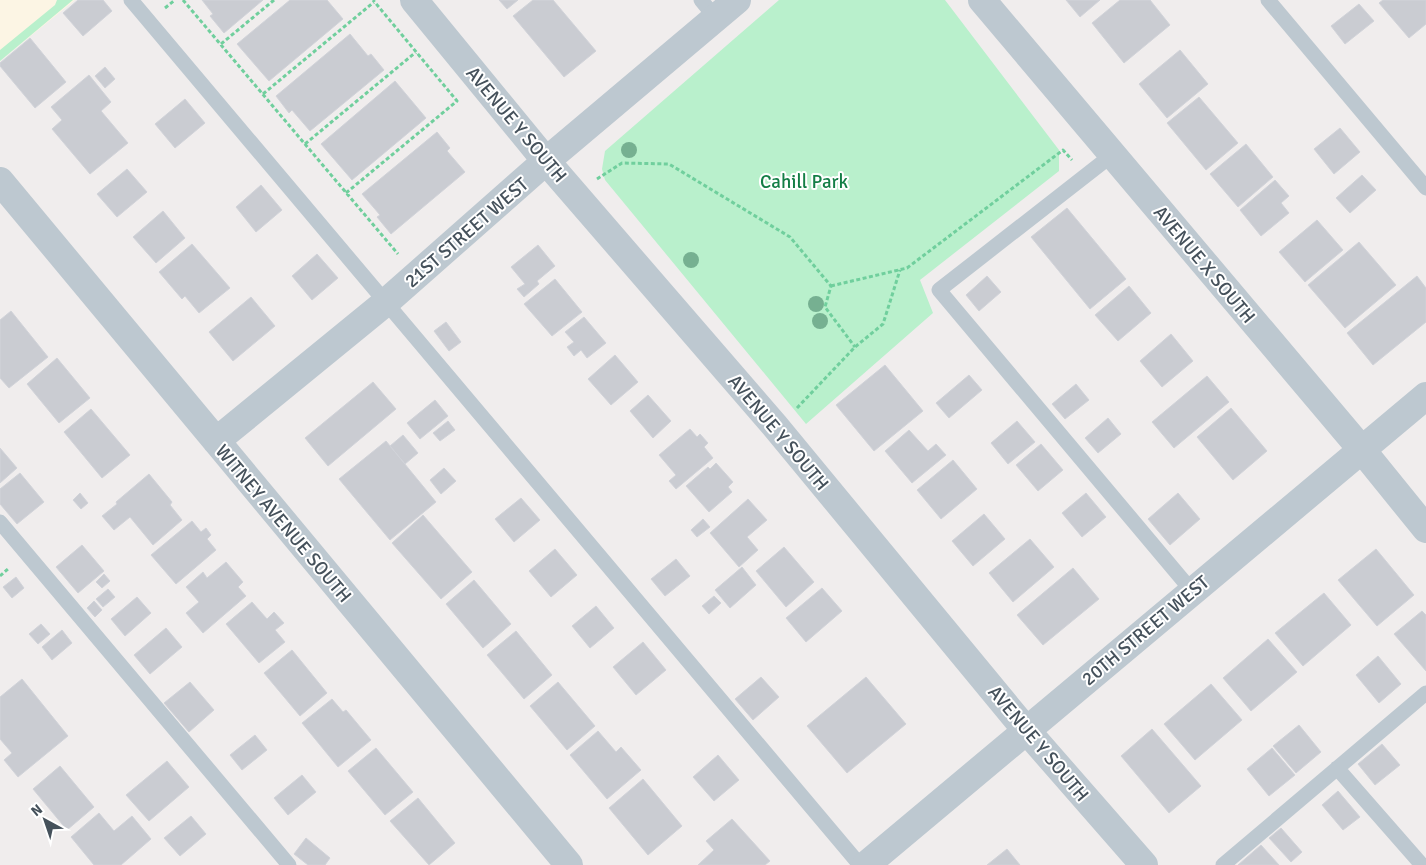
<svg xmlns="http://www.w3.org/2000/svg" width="1426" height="865" font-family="Signika,sans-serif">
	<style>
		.commercial { fill: #fcf5e4 }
		.green { fill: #b9f0cc }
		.building { fill: #caccd2; stroke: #d1d3d9 }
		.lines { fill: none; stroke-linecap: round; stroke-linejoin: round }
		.path { stroke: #70cf9d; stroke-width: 3; stroke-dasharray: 4 2.5; stroke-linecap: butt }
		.lane { stroke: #bdc8d0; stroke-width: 15 }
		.street { stroke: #bdc8d0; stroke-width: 28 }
		.tree { fill: #76b091 }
		.labels { text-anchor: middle; stroke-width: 4; stroke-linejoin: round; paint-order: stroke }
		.street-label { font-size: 19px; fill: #45515b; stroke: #fff }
		.park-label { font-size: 19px; fill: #137e46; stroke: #fff }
	</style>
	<rect width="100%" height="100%" fill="#f0eded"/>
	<path class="commercial" d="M0,0h75l-75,61z"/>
	<path class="green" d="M57,0h16l-73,61v-11l55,-45z
		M779,0h166l114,150v21l-139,109 13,33 -127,111 -201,-244 -3,-11 3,-18z"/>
	<path class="building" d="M78,0h25l9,11 -29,25 -20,-23z
		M202,0h61l-39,33 -14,-17 3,-2z
		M290,0h37l16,19 -74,62 -32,-37z
		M499,0h19l-11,9z
		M533,0h20l43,51 -32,26 -51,-61z
		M1066,0h34l-20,17z
		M1120,0h30l20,25 -46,38 -32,-40z
		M1383,0h43v24l-17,14 -30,-35z
		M1359,4l15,17 -29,23 -14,-18z
		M350,34l18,22 3,-2 13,16 -74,61 -18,-21 -3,3 -13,-17z
		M30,38l36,44 -31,26 -35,-42v-3z
		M1180,50l28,34 -41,34 -28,-34z
		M105,67l10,12 -10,9 -10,-12z
		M89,75l22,27 -10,9 27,32 -38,31 -38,-45 10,-9 -11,-13z
		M395,81l31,37 -74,62 -31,-36z
		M1199,97l39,46 -32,27 -39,-47z
		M185,99l20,24 -30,25 -20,-24z
		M1340,128l20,24 -26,22 -20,-25z
		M437,132l13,16 -3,3 18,21 -74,62 -14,-17 3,-2 -18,-21z
		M1246,144l27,33 -35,30 -28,-33z
		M127,169l20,23 -30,25 -20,-23z
		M1362,175l14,15 -26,23 -14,-15z
		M1275,180l14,16 -8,7 8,10 -28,23 -21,-26z
		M261,185l21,25 -26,22 -20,-25z
		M1067,208l59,71 -36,30 -59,-72z
		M163,211l22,27 -29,25 -23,-26z
		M1317,220l26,30 -38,32 -26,-30z
		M1359,242l37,43 -51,43 -37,-43z
		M192,244l38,44 -31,25 -14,-17 -3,3 -23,-27z
		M538,245l17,21 -18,15 2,3 -15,13 -7,-8 8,-5 -14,-17z
		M317,254l21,24 -26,22 -20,-24z
		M987,276l14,16 -22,19 -13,-16z
		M1417,276l9,12v34l-53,43 -26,-32z
		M555,279l27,33 -30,24 -28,-32z
		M1129,286l22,27 -33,28 -23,-26z
		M251,297l24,29 -42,35 -24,-29z
		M11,311l37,46 -39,31 -9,-10v-58z
		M584,317l22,26 -19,15 -6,-8 -7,6 -7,-9 7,-5 -9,-10z
		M446,322l15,20 -12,9 -15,-20z
		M1171,334l22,27 -31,26 -22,-26z
		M615,355l23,27 -27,23 -23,-26z
		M57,358l33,40 -31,25 -32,-39z
		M885,365l38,46 -49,40 -38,-46z
		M969,375l13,15 -33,28 -13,-15z
		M1207,376l22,26 -55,46 -22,-26z
		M373,382l23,27 -68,57 -23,-28z
		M1076,384l13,16 -24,19 -13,-15z
		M648,395l23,26 -18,17 -23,-27z
		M435,400l13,16 -28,23 -13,-16z
		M1231,408l36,43 -34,29 -36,-43z
		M91,409l39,46 -28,23 -38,-46z
		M1108,418l13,16 -23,19 -13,-15z
		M448,421l7,9 -15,11 -7,-8z
		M1017,421l18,21 -27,22 -17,-21z
		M690,429l7,8 3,-3 8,9 -4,4 9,11 -37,31 -7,-8 7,-6 -17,-20z
		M909,430l19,21 8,-7 10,11 -34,28 -27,-32z
		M403,435l15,18 -13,11 -15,-18z
		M386,441l50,61 -46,38 -51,-61z
		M1041,444l22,26 -25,21 -22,-26z
		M0,448l17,20 -17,15z
		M953,460l24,29 -36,30 -24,-29z
		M716,463l17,19 -5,5 4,5 -23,20 -23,-26 22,-19 2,2z
		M444,468l12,13 -15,13 -11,-14z
		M20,473l24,29 -27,22 -17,-20v-15z
		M149,474l23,28 -2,3 12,15 -29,25 -23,-28 -16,13 -12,-14 15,-12 -1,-2z
		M80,493l8,10 -7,6 -8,-9z
		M1086,493l20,24 -24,20 -20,-24z
		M1178,493l22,26 -30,26 -22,-26z
		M521,498l19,22 -26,22 -19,-23z
		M748,499l19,21 -20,17 11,13 -19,17 -29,-34z
		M984,514l21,25 -32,27 -21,-25z
		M423,515l49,57 -31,27 -49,-56z
		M703,519l7,8 -13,10 -6,-7z
		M192,521l9,11 5,-4 5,7 -4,4 9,11 -40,34 -25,-29z
		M1030,539l24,28 -41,35 -24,-29z
		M82,545l22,26 -26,22 -22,-26z
		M784,547l30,35 -28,25 -30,-36z
		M555,549l22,26 -26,22 -22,-26z
		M1376,549l38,46 -37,31 -39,-46z
		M676,559l14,17 -25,20 -14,-17z
		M226,562l17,20 -5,5 8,9 -43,37 -17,-20 13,-11 -13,-15 17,-15 4,6z
		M742,567l14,18 -26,23 -15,-18z
		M1073,568l26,31 -56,46 -26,-30z
		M104,574l6,7 -8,7 -6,-6z
		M16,577l8,11 -12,10 -9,-11z
		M474,580l37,44 -28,24 -37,-44z
		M822,588l20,23 -36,31 -20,-24z
		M108,589l7,8 -12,10 -7,-8z
		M1324,593l27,32 -48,41 -28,-33z
		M714,596l7,7 -12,11 -7,-8z
		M137,597l14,16 -26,23 -14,-17z
		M94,601l8,9 -7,7 -8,-9z
		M252,602l15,17 7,-7 10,11 -9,7 10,12 -26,21 -33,-39z
		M596,606l18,22 -24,20 -18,-22z
		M1422,611l4,4v56l-32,-37z
		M41,624l9,10 -12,10 -9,-10z
		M166,628l16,19 -32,27 -16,-19z
		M62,630l10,13 -20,17 -10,-13z
		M516,631l36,44 -28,24 -37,-44z
		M1268,639l29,33 -46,39 -28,-33z
		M643,642l23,28 -30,25 -23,-28z
		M292,650l35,43 -27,23 -36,-43z
		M1378,656l23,28 -22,19 -23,-28z
		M761,677l18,20 -26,23 -18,-21z
		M866,677l40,47 -59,49 -40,-47z
		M22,679l46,57 -50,41 -14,-17 8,-7 -12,-14v-42z
		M190,682l24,28 -25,22 -25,-29z
		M558,682l37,44 -28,24 -37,-44z
		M1211,684l31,36 -47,40 -31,-36z
		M332,699l11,13 3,-2 25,30 -33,27 -36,-44z
		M1299,725l22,27 -25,21 -23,-27z
		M1152,729l49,57 -32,27 -48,-57z
		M598,731l18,21 5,-5 20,23 -34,29 -37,-44z
		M255,735l12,15 -25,20 -12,-15z
		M1382,744l18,21 -25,20 -17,-21z
		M376,748l37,44 -28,23 -37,-44z
		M1272,748l23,27 -26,21 -22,-27z
		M718,755l21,25 -25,21 -21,-24z
		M167,761l22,26 -40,34 -23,-26z
		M60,766l34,41 -27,23 -34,-41z
		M302,775l14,17 -28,23 -14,-17z
		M643,779l39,47 -34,29 -39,-47z
		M1338,791l22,26 -17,13 -21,-25z
		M418,798l37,45 -26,22 -39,-44z
		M99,813l15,18 18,-15 19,23 -30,26h-27l-23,-28z
		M191,816l15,18 -26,22 -16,-18z
		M732,819l38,42 -5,4h-67l16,-15 -8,-9z
		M1281,828l21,24 -11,10 -22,-24z
		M306,838l24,20 -5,7h-17l-14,-11z
		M1261,845l18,20h-41z
		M1007,849l13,16h-33z"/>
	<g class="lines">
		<path class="path" d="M183,0l215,254
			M165,8l10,-8
			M221,44l53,-44
			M263,94l111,-92
			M305,144l111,-92
			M597,179l25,-16 47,1 121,73 41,49 -6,21 30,40
			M346,193l111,-92 -84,-101
			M831,286l76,-18 156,-118 9,10
			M797,408l58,-61 28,-23 17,-54
			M0,576l9,-8"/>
		<path class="lane" d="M131,0l729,865
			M701,0l14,17
			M1268,0l158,188
			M1112,155l-173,135 253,301
			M0,522l289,343
			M1337,768l85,97
			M1223,865l203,-172"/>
		<path class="street" d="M414,0l132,161 229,265 251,304 118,135
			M982,0l380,450 64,79
			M0,181l569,684
			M216,441l169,-138 161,-142 191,-161
			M866,865l560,-469"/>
	</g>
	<g class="tree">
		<circle cx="629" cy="150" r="8"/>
		<circle cx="691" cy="260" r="8"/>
		<circle cx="816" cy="304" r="8"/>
		<circle cx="820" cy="321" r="8"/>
	</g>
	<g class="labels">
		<g class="street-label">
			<text transform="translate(517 124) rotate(50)" y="7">AVENUE Y SOUTH</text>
			<text transform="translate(466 232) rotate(-41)" y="7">21ST STREET WEST</text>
			<text transform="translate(1205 264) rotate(50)" y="7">AVENUE X SOUTH</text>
			<text transform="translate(779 432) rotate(50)" y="7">AVENUE Y SOUTH</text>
			<text transform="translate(284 523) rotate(50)" y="7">WITNEY AVENUE SOUTH</text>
			<text transform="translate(1145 630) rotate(-40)" y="7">20TH STREET WEST</text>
			<text transform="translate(1039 743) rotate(50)" y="7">AVENUE Y SOUTH</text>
		</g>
		<g class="park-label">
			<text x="804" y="188">Cahill Park</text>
		</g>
	</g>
	<g transform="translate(45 820) rotate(320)" stroke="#ffffff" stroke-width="4" paint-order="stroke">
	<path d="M0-4L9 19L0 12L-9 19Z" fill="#45515b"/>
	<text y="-8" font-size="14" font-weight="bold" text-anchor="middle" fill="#45515b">N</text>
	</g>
</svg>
